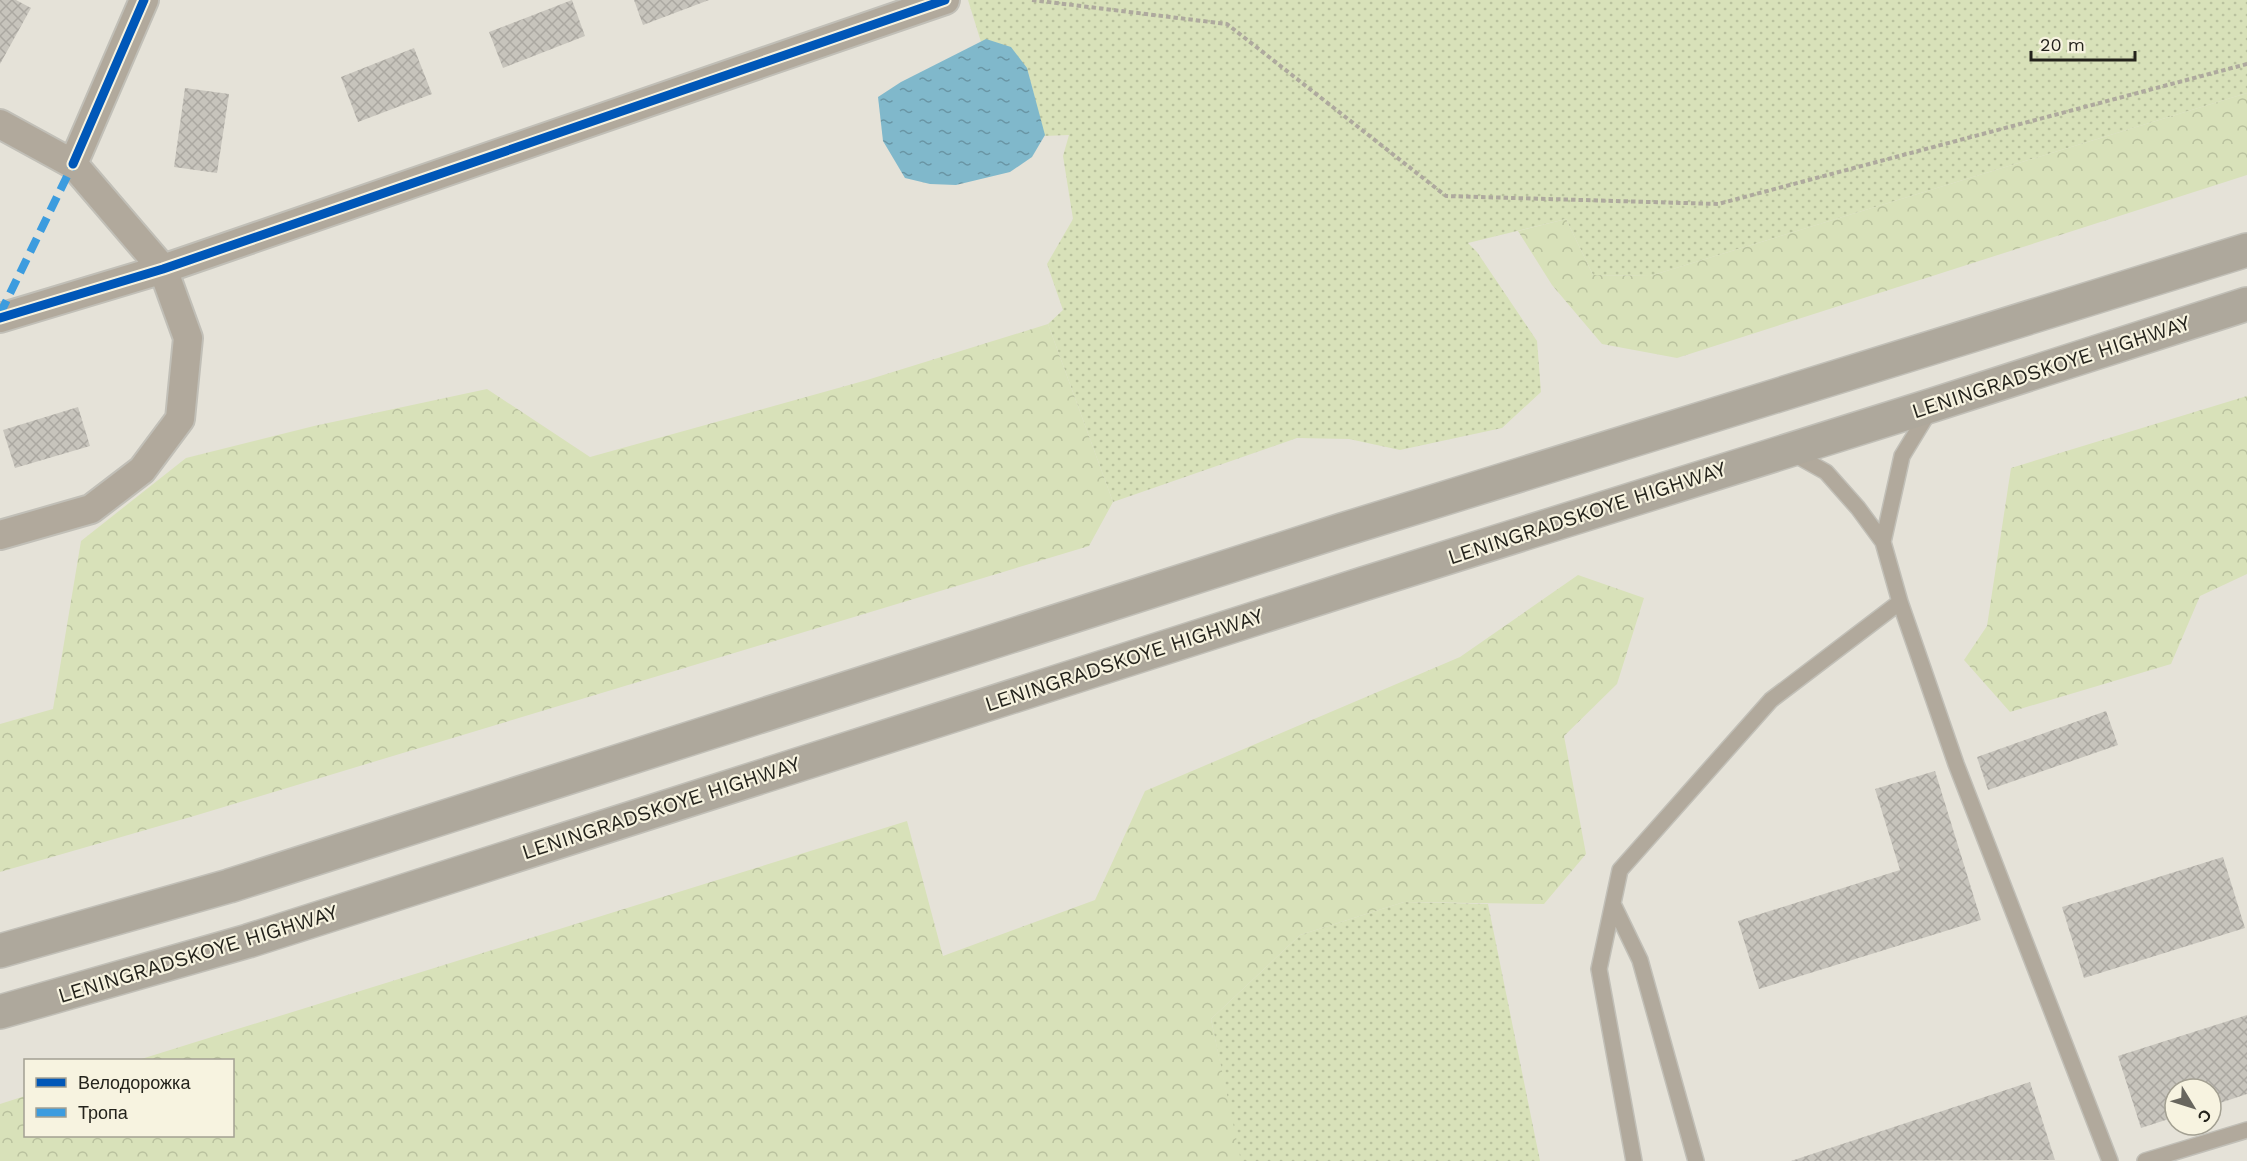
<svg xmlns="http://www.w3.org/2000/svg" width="2247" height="1161" font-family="'Work Sans',sans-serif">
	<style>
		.grass { fill: url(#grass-dots) }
		.forest { fill: url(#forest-crowns) }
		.water { fill: url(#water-ripples) }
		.building { fill: url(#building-cross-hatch) }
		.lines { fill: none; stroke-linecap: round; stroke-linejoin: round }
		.lane-casing { stroke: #c1bfb7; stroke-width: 18 }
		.street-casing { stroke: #c1bfb7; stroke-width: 32 }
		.highway-casing { stroke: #c1bfb7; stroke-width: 36 }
		.path { stroke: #aea99e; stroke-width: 4; stroke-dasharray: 4.5 3; stroke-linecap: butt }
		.lane { stroke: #b1a99c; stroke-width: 15 }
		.street { stroke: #b1a99c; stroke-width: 28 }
		.highway { stroke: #aea89c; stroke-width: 33 }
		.quiet { stroke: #3c9cdf; stroke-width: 8; stroke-dasharray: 15 8; stroke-linecap: butt }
		.cycleway-casing { stroke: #f7f3e0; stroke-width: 13 }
		.cycleway { stroke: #0057b8; stroke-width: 9 }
		.labels { text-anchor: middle; stroke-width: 4.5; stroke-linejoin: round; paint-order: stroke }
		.street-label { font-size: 21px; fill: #24231c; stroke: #f7f3e0 }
	</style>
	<defs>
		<pattern id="grass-dots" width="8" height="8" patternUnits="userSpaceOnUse" patternTransform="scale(1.5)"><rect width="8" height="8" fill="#d8e1b9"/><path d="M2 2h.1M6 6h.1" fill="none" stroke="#b9c19e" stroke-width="1.8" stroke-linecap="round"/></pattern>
		<pattern id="forest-crowns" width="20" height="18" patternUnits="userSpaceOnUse" patternTransform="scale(1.5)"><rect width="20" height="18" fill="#d8e1b9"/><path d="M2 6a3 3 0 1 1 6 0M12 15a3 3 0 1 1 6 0" fill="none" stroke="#b9c19e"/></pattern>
		<pattern id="water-ripples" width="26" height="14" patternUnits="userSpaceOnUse" patternTransform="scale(1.5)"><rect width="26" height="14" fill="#80b8cb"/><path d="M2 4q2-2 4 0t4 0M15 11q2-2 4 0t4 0" fill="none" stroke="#6995a4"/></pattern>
		<pattern id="building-cross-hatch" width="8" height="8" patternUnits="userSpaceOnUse" patternTransform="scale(1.5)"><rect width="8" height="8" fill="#c7c4bc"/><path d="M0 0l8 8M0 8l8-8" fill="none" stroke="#aba8a1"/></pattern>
	</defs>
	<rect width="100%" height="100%" fill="#e5e2d8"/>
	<path class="grass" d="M968,0h1279v93l-597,183 -57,-1 -27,-56 -98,24 9,9 60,89 4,51 -39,36 -102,22 -51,-11 -52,-1 -184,64 -65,-178 15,-14 -16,-46 26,-45 -10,-63 6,-21 -25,1 -17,-68 -41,-28 -5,2z
		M1404,902l84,2 52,257h-300l-29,-142 89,-84z"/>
	<path class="forest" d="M2247,93v82l-570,183 -75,-14 -50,-59 -34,-54 48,-12 27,56 57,1z
		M1048,324l65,178 -24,44 -895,270 -194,56v-148l53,-15 28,-168 105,-83 128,-32 173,-37 103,68 277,-77z
		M2247,396v178l-47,22 -29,68 -161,48 -46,-52 23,-34 24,-158z
		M1578,575l66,23 -27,86 -53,52 22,118 -42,50 -140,-2 -104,33 -89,84 30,142h-1241v-57l25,-8 1,40h206v-76h-94l769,-239 36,135 152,-56 50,-109 315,-134z"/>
	<path class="water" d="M986,39l25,8 16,21 18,67 -13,22 -22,15 -54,13 -26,-1 -25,-6 -22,-37 -5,-44 23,-15z"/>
	<path class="building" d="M0,0h16l15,8 -31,56z
		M572,0l13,36 -82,32 -14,-36z
		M634,0h75l-66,25z
		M414,48l18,46 -74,28 -17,-45z
		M185,88l44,6 -12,79 -43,-6z
		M78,407l12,39 -75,22 -12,-38z
		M2106,711l12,34 -130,45 -11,-33z
		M1935,771l46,149 -222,69 -21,-68 162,-51 -25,-81z
		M2223,857l22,71 -161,50 -22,-71z
		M2247,1015v79l-36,12v-17h-36v28l-34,11 -23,-72z
		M2030,1082l25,78 -264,1z"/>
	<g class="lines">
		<g class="lane-casing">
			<path id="lane" d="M1792,453l34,19 32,36 25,34 17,60 56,162 154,397
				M1883,542l19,-86 28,-46
				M1613,904l27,56 56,201
				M1634,1161l-35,-192 21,-99 151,-170 129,-98
				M2145,1161l102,-31"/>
		</g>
		<g class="street-casing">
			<path id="street" d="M0,124l73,40 90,105 25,69 -8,81 -38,51 -51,39 -91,26
				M73,164l71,-164
				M0,318l163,-49 782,-269"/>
		</g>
		<g class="highway-casing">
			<path id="highway" d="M0,951l229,-65 1113,-356 905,-280
				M0,1012l248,-71 1115,-357 570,-179 314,-101"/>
		</g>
		<path class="path" d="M1032,0l195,24 219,172 272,8 529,-140"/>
		<use href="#lane" class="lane"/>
		<use href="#street" class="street"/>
		<use href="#highway" class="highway"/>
		<path class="quiet" d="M0,314l73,-150"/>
		<g class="cycleway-casing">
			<path id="cycleway" d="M73,164l71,-164
				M0,318l163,-49 782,-269"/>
		</g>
		<use href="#cycleway" class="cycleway"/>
	</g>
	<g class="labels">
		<g class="street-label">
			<text transform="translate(2051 367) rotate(-18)" y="7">LENINGRADSKOYE HIGHWAY</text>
			<text transform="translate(1587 513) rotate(-18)" y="7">LENINGRADSKOYE HIGHWAY</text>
			<text transform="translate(1124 660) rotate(-18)" y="7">LENINGRADSKOYE HIGHWAY</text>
			<text transform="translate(661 808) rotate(-18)" y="7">LENINGRADSKOYE HIGHWAY</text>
			<text transform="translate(198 954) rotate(-17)" y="7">LENINGRADSKOYE HIGHWAY</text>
		</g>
	</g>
	<rect x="24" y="1059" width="210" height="78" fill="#f7f3e0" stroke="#a3a092" stroke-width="1.5"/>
	<rect x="36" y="1078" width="30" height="9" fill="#0057b8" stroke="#a3a092" stroke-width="1.5"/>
	<text x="78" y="1089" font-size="18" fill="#24231c">Велодорожка</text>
	<rect x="36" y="1108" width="30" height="9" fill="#3c9cdf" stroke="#a3a092" stroke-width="1.5"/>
	<text x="78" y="1119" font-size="18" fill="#24231c">Тропа</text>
	<g transform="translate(2193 1107) rotate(128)"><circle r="28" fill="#f7f3e0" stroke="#a3a092" stroke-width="1.5"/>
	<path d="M0-4.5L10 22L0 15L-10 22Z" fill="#68665e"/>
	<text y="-9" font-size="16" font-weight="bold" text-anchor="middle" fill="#24231c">С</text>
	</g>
	<path d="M2031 51v9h104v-9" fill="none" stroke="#24231c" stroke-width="3"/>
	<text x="2040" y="51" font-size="18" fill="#24231c" stroke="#f7f3e0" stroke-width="4.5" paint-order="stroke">20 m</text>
</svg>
